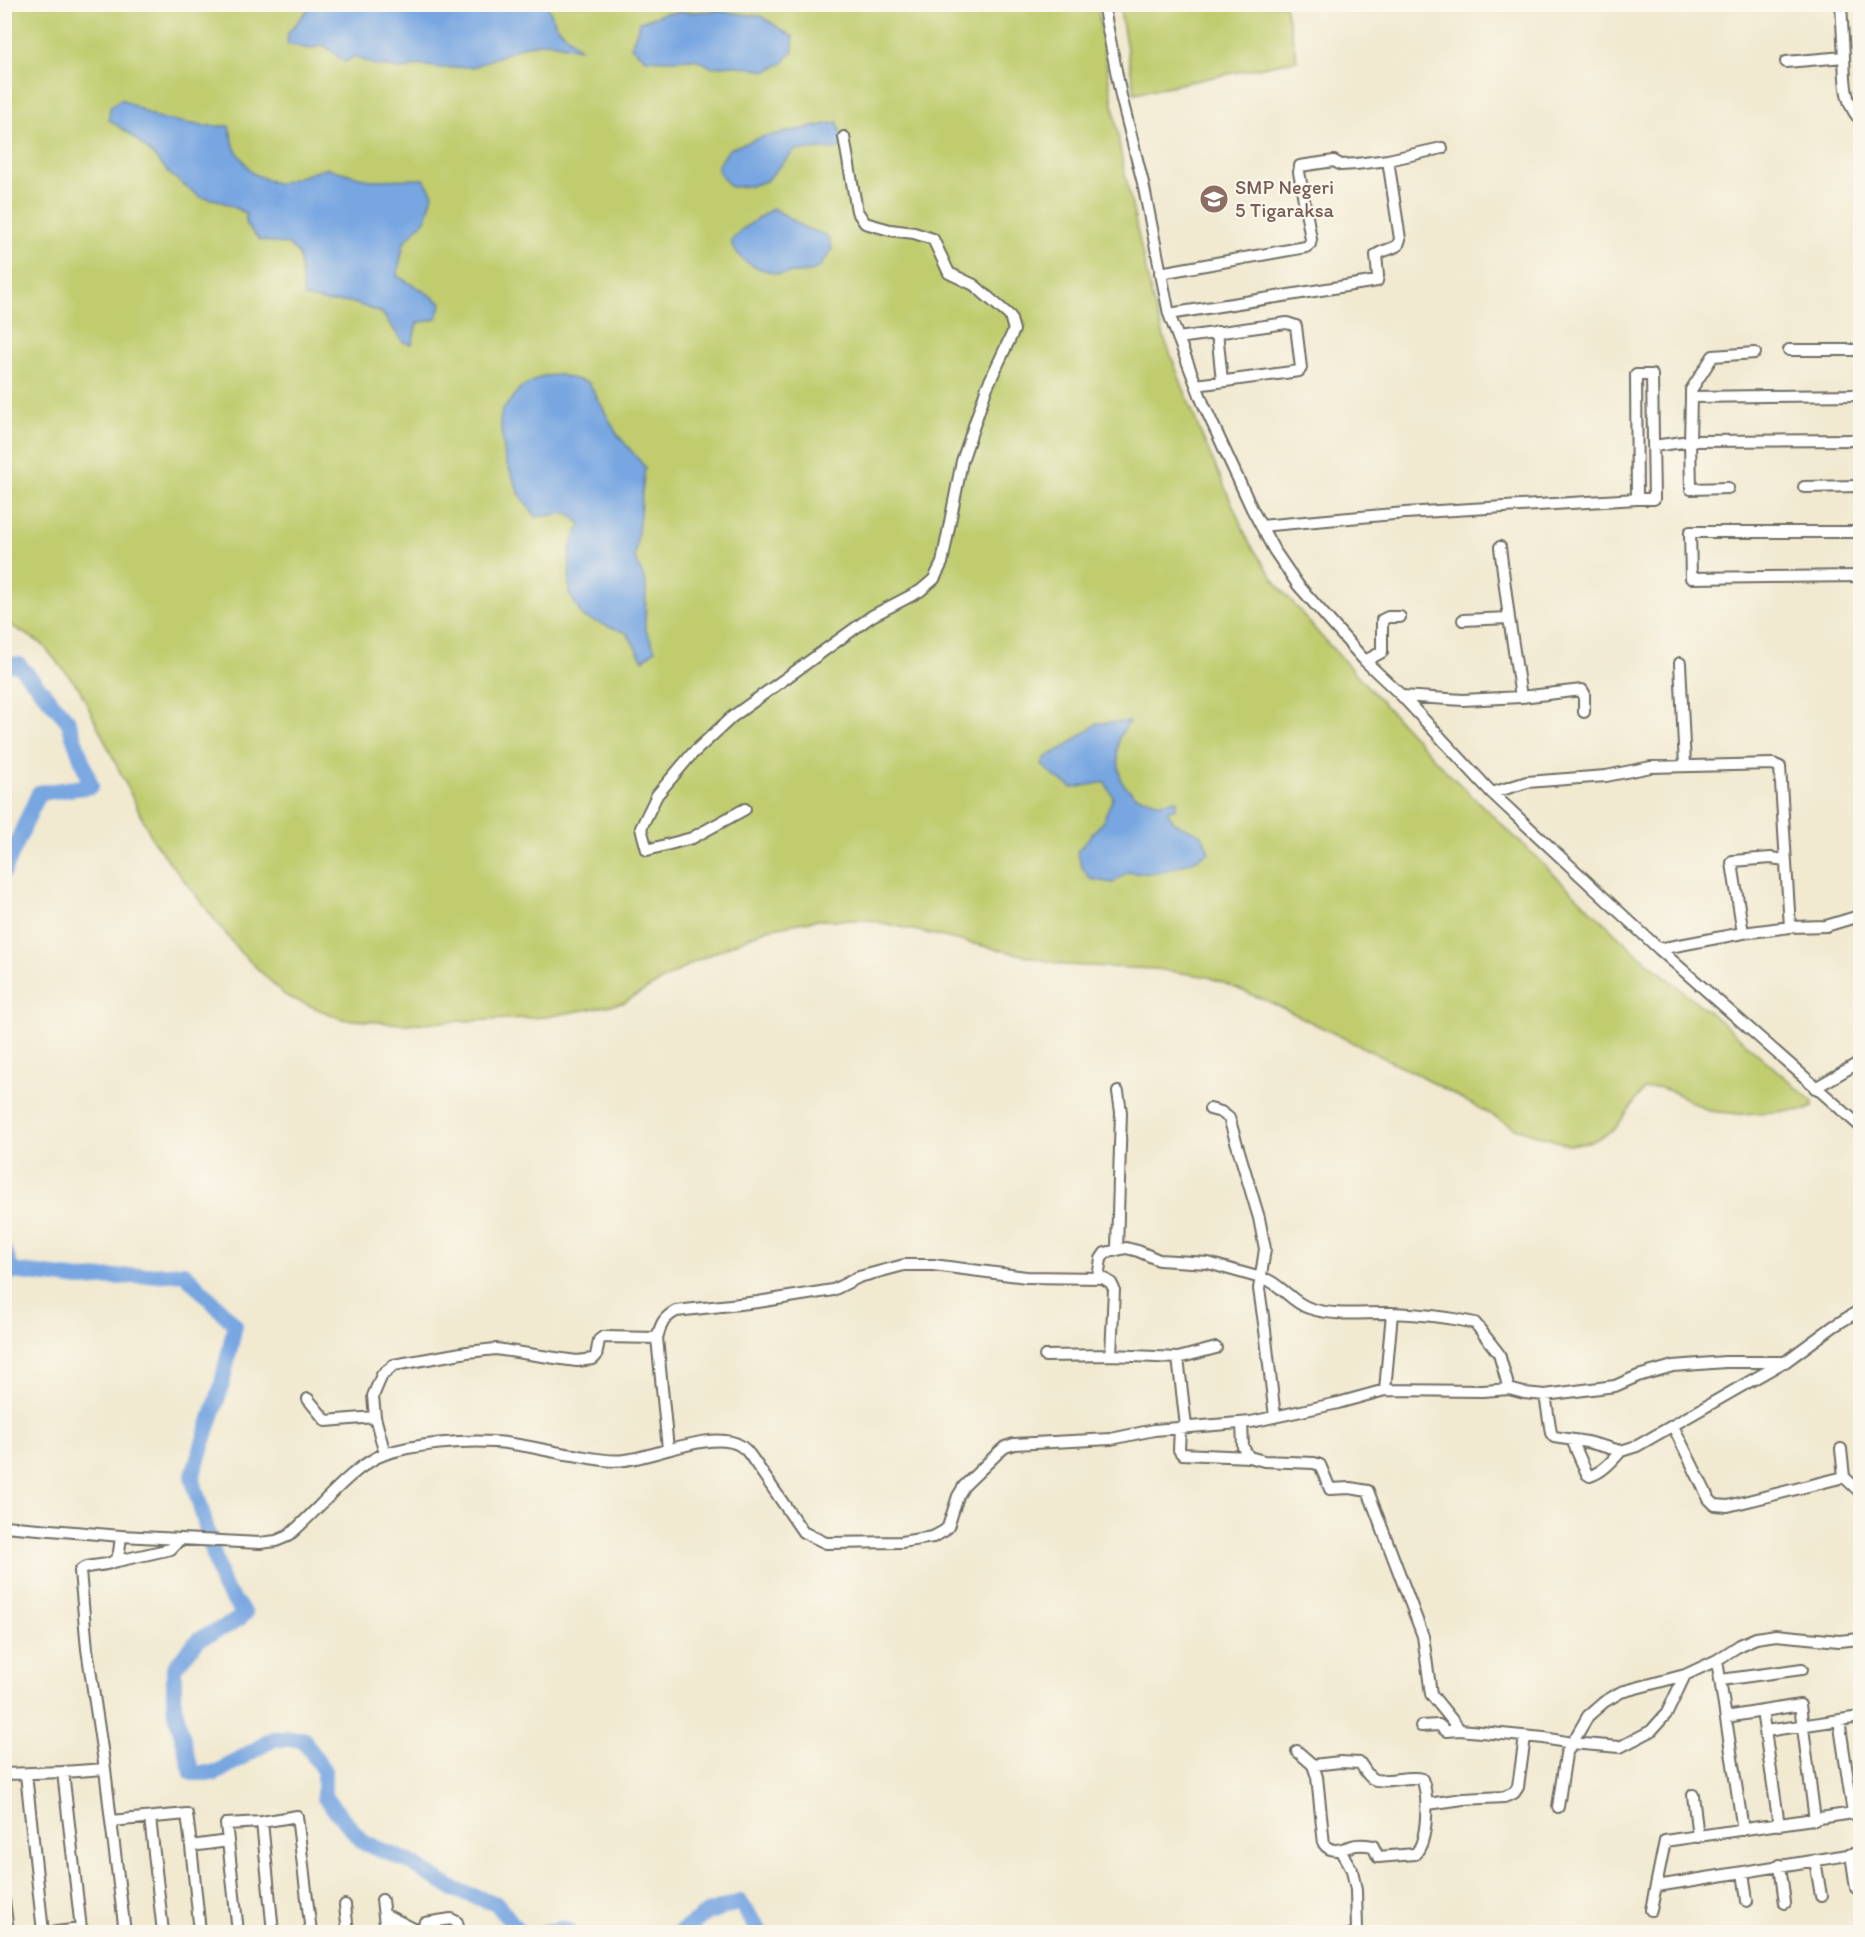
<svg xmlns="http://www.w3.org/2000/svg" width="1865" height="1937" font-family="Itim,sans-serif">
	<style>
		.grass { fill: #c0cc6e; stroke: #767c4c; stroke-width: 1.5 }
		.water { fill: #77a6e1; stroke: #516886; stroke-width: 1.5 }
		.lines { fill: none; stroke-linecap: round; stroke-linejoin: round }
		.river { stroke: #77a6e1; stroke-width: 16 }
		.minor-casing { stroke: #706e65; stroke-width: 14 }
		.minor { stroke: #fff; stroke-width: 10 }
		.labels { text-anchor: middle; stroke-width: 4.5; stroke-linejoin: round; paint-order: stroke }
		.education-label { font-size: 20px; fill: #785e54; stroke: #fbf7ec; text-anchor: start }
	</style>
	<rect width="100%" height="100%" fill="#fbf7ec"/>
	<filter id="ink" filterUnits="userSpaceOnUse"><feTurbulence type="fractalNoise" baseFrequency=".0167" numOctaves="2"/><feDisplacementMap in="SourceGraphic" scale="12" xChannelSelector="R" yChannelSelector="G"/><feConvolveMatrix kernelMatrix="1 2 1 2 8 2 1 2 1" color-interpolation-filters="sRGB"/></filter>
	<filter id="wash" filterUnits="userSpaceOnUse"><feTurbulence type="fractalNoise" baseFrequency=".008" numOctaves="4" result="noise"/><feDisplacementMap in="SourceGraphic" scale="24" xChannelSelector="R" yChannelSelector="G"/><feGaussianBlur stdDeviation="1.35" result="paint"/><feColorMatrix in="noise" values="0 0 0 0 0 0 0 0 0 0 0 0 0 0 0 0 0 1.4 0 .05"/><feComposite in="paint" operator="in"/></filter>
	<g filter="url(#wash)">
		<rect width="100%" height="100%" fill="#f1e9d0"/>
		<path class="grass" d="M5,5h1092l25,155 30,138 13,42 34,89 50,113 28,42 43,51 124,134 189,181 93,76 87,76v5l-7,3 -66,4 -32,-3 -32,-18 -18,-6 -14,2 -29,40 -22,12 -24,4 -54,-17 -98,-54 -145,-71 -63,-26 -53,-8 -91,-4 -195,-45h-55l-48,9 -73,33 -71,41 -78,14 -142,7 -61,-5 -56,-23 -46,-44 -86,-110 -75,-154 -38,-45 -36,-21z
			M1119,5h166l12,55 -162,33z"/>
		<path class="water" d="M547,4l9,21 24,24 -33,-7 -20,3 -54,22 -33,1 -20,-3 -17,4 -29,-4 -19,-9 -10,6 -21,-17 -15,4 -22,-5 1,-11 22,-26 5,-2z
			M715,11l46,5 32,21v14l-10,12 -16,8 -35,-6 -21,2 -15,-8 -28,1 -22,-1 -15,-12 9,-25 25,-9z
			M121,99l36,19 47,8h25l6,23 17,24 25,11 50,-16 43,12 54,-1 9,15 -7,25 -22,23 -7,34 25,14 20,13 -6,16 -19,4 -5,21 -9,-2 -21,-29 -31,-11h-23l-24,-5 -5,-42 -10,-10 -29,-5 -14,-15v-12l-28,-13 -18,-3 -29,-22 -21,-23 -20,-18 -21,-14 1,-13z
			M838,122l5,22 -6,5 -42,1 -29,31 -16,5 -19,1 -9,-10 -5,-10 12,-18 33,-12z
			M773,208l32,20 18,6 6,4 3,12 -12,16 -9,6 -34,2 -22,-7 -12,-7 -10,-12 -2,-7 9,-10z
			M560,375l29,8 28,51 28,33 -10,91 11,25 -1,45 10,22 -12,10 -16,-27 -44,-16 -14,-24 1,-44 11,-25 -13,-11 -32,4 -15,-20 -16,-38 -5,-39 2,-9 18,-23 23,-12z
			M1129,722l-10,15 -2,15 4,29 13,14 26,8 17,-3 -1,8 -9,3 8,12 27,12 7,17c-23,14 -54,25 -81,20l-15,11 -23,-4 -8,-12 -5,-15 26,-31 10,-24 -8,-15 -32,6 -18,-11 -13,-12 4,-8 17,-9 35,-25z"/>
		<g class="lines">
			<path class="river" d="M4,664l15,1 49,56 23,65 -52,7 -35,78
				M4,1250l8,21 69,8 103,-6 51,52 -14,63 -29,89 31,110 22,27 -14,10 -32,15 -25,29v38l18,67h24l57,-34h30l21,32v26l40,46 44,18 45,28 44,15 22,28
				M545,1932l18,-3 6,3
				M681,1932l26,-19 33,-11 20,30"/>
		</g>
	</g>
	<g filter="url(#ink)">
		<g class="lines">
			<g class="minor-casing">
				<path id="minor" d="M1103,4l18,92 22,87 26,131 34,89 49,106 22,41 24,35 67,76 37,35 90,97 167,156 201,177
					M1844,57c1,20 0,43 13,59l3,1
					M1786,62l58,-5 -3,-53
					M1160,273l146,-26 4,-3 1,-5 -12,-67 1,-6 34,-5 7,4 15,-1 32,-4 54,-12
					M1169,314l208,-33 1,-5 -2,-21c6,-5 15,-5 22,-10l2,-6 -12,-79
					M1217,332l5,49
					M1178,338l109,-15 9,3 5,42 -2,3 -103,14
					M1789,350h71
					M1636,375h16l2,124h-17z
					M1691,397v-7l22,-34 42,-3
					M1653,446l37,-5 1,-44 169,-2
					M1804,487l56,-1
					M1728,488l-37,1 -1,-48 170,-1
					M1261,526l144,-13 232,-14
					M1860,532h-170l1,46 169,-2
					M1500,547l9,71 12,79
					M1463,620l46,-2
					M1365,661l17,-9v-32l6,-3h12
					M1680,663l5,103
					M1402,696l61,4 58,-3 61,-7 2,3v19
					M1492,793l35,-11 79,-6 45,-9 122,-3 7,3 10,160 -47,6 -84,16
					M745,809l-53,29 -45,12 -6,-22 16,-33 34,-40 41,-38 140,-101 48,-25 14,-12 8,-16 20,-102 25,-74 27,-57 -4,-14 -36,-31 -25,-12 -16,-34 -19,-6 -24,-3 -25,-7 -8,-12 -13,-74
					M1790,927l36,-1 33,-10
					M1743,933l-11,-70 1,-2 38,-3 14,2
					M1815,1088l45,-26
					M1210,1109l11,3 8,6 30,100 6,31 -6,40 6,41 10,87
					M1117,1249l4,-137 -3,-20
					M1098,1277l3,-18 4,-6 21,-5 12,3 21,9 49,3 60,17c15,7 25,23 41,28 26,9 56,4 83,5 28,1 56,4 83,10l24,31 10,35
					M1045,1356l66,-1
					M1178,1358l8,68
					M1385,1390l7,-77
					M1545,1395l6,38 3,4 33,5 34,9 16,-5 145,-83
					M308,1399l18,22 49,-4 10,37
					M375,1417l-2,-21 9,-21 12,-10 73,-13 29,-3 66,10 15,2 16,-2 3,-3 3,-16 4,-3 54,1
					M1242,1423l1,24 6,10
					M1673,1426l36,73 6,6 13,1 116,-29
					M1180,1427l-1,23 3,4 67,3 15,4 50,2 6,2 10,24 20,-1 18,3 55,145 8,58 29,36
					M1572,1440l15,34 3,2c13,-4 22,-15 31,-25
					M668,1449l-11,-111c4,-14 6,-20 19,-27l82,-9 75,-12 26,-13 45,-12h29l93,12 77,1 8,5 3,6 -3,66 67,3 38,-10
					M1841,1449l3,28 16,15
					M4,1526l117,10 139,7 16,-2 12,-5c28,-23 64,-71 97,-82 29,-10 79,-14 109,-12 24,1 48,8 72,12 19,2 40,9 59,6 29,-3 90,-31 116,-14 3,2 7,6 9,9l53,77 23,11 75,-1 32,-5 11,-6 4,-4 10,-31 6,-10 35,-34 6,-5 9,-3 97,-5 43,-9 97,-8 87,-19 47,-13 98,1 26,-2 15,4 21,2 70,-9 23,-10 35,-10 52,-4h60l49,-36 26,-16
					M121,1536c-1,6 -1,14 -3,19 -4,15 -29,6 -38,16l7,78 18,120 6,52 76,-7 4,32 37,-5 -2,-17 36,-2 35,-6 14,116
					M113,1562l58,-13 9,-10
					M1717,1660l26,170
					M1721,1680l81,-11
					M1762,1711l17,114
					M1726,1717l74,-12 15,115
					M1839,1720l14,93
					M1421,1726l18,-1 7,6 14,-1 84,8 27,5 49,4 31,-16 16,-18 18,-38 32,-15 23,-15 16,-7 20,-3 63,6 21,-2
					M1766,1731l94,-14
					M1297,1751l16,14 4,12 7,67c7,10 18,5 28,2 6,-2 15,-1 21,0l5,11 37,-3c13,-12 14,-59 7,-75 -13,-4 -40,5 -49,0 -6,-3 -9,-11 -13,-16l-20,-1 -27,3
					M4,1774l59,-2 42,-3
					M26,1774l17,158
					M1693,1795l5,42
					M1428,1804l35,-5 41,-2 10,-4 4,-6 7,-50
					M1558,1807l8,-53 22,-38 16,-14 17,-10 64,-17
					M150,1818l13,114
					M111,1821l14,111
					M262,1822l11,110
					M228,1841l10,91
					M191,1846l9,86
					M1340,1850l12,20 4,20 1,39 -3,3
					M1851,1854l5,34
					M1815,1860l6,36
					M1780,1865l5,38
					M1743,1872l4,29
					M1657,1886l203,-33
					M4,1900l4,32
					M382,1900l4,32
					M345,1905l3,27
					M1651,1910l14,-69 195,-29
					M384,1914l36,18
					M56,1932l25,-3 -18,-157
					M420,1932l5,-9 26,-4 6,3 2,10"/>
			</g>
			<use href="#minor" class="minor"/>
		</g>
	</g>
	<defs>
		<g id="school-disc" transform="scale(1.5)"><circle r="9.5" fill="#8d6e63" stroke="#fbf7ec"/><path d="M0-5L7-2L0 1L-7-2ZM-4 1L0 2.5L4 1V4Q0 6-4 4Z" fill="#fff"/></g>
	</defs>
	<g fill-rule="evenodd">
		<use href="#school-disc" x="1214" y="199"/>
	</g>
	<g class="labels">
		<g class="education-label">
			<text x="1235" y="194">SMP Negeri<tspan x="1235" dy="23">5 Tigaraksa</tspan></text>
		</g>
	</g>
	<rect width="1865" height="1937" fill="none" stroke="#fbf7ec" stroke-width="24"/>
</svg>
